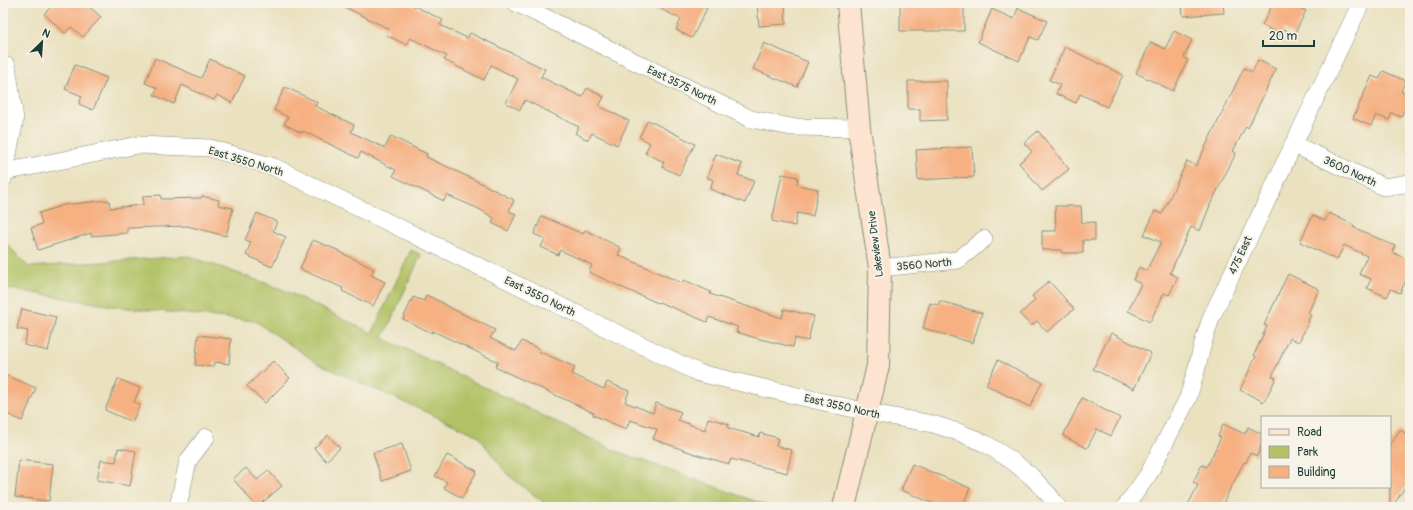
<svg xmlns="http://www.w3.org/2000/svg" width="1413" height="510" font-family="Pangolin,sans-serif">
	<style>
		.green { fill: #b1c164; stroke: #687f4c }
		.building { fill: #f6b082 }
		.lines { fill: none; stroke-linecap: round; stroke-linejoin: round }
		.street-casing { stroke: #848f7a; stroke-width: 18 }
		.secondary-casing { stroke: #848f7a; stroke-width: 24 }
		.street { stroke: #fff; stroke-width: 17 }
		.secondary { stroke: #fde4d0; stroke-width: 22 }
		.labels { text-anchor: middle; stroke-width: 4; stroke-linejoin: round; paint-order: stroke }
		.street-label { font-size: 11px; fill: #1f3d34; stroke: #f7f3e8 }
	</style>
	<rect width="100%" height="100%" fill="#f7f3e8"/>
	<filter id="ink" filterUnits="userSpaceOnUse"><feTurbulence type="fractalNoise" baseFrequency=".025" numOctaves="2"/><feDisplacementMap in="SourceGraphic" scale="8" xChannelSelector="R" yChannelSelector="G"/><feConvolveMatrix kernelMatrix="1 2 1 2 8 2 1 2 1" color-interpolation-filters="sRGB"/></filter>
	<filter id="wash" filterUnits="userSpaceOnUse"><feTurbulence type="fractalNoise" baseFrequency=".012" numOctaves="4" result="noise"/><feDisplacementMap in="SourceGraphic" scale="16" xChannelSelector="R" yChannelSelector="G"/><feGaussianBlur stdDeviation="0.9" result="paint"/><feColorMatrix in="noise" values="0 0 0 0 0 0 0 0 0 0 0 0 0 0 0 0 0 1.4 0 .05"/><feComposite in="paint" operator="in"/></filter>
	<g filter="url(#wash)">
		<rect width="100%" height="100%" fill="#eae1bf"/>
		<path class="green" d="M6,243l13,14 10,10 160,-11 93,33 90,44 39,-83 10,5 -38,83 233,113 155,56h-218l-6,-2 -39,-30 -31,-40 -158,-71 -64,-43 -136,-14 -116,-19v-31z"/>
		<g id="blocks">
			<path class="building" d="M55,3h30l16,14 -18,20 -12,-10 -6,6 -21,-19z
				M337,3h71l35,17 -3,5 27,13 3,-5 75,36 -4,8 41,20 5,-9 17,9 -5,9 30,15 -12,24 -25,-12 -4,7 -13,-7 4,-6 -54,-27 -5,10 -14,-7 12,-24 -27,-14 -7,15 -40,-20 3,-4 -37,-18 -3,7 -21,-10 3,-6z
				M648,3h48l11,5 -15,30 -16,-8 5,-11z
				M757,3h28l1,21 -27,2z
				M900,3h64v28h-64z
				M1182,3h41l1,10 -41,3z
				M1273,3h17l16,8 -12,24 -10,-6 -3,6 -19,-10z
				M1018,8l29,13 -9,19 -8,-3 -11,24 -41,-19 14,-33 22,10z
				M1174,31l18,9 -8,17 4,3 -15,31 -37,-18 15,-31 14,7z
				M764,43l44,19 -11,25 -44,-18z
				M1065,47l58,28 -16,32 -27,-13 -4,9 -20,-9 4,-9 -11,-5z
				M155,58l46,20 9,-19 35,17 -13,27 -15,-8 -3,5 -32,-15 -8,19 -20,-9 3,-7 -12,-5z
				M1258,60l18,9 -28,59 -2,-2 -13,25 3,2 -26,52 -10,26 -9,-4 -21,46 8,4 -9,18 -5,-2 -14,29 -22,-11 13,-27 -8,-4 6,-13 7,4 15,-29 -17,-7 11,-24 7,3 25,-53 9,5 48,-98 8,4z
				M75,65l32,13 -14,32 -14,-6 3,-8 -17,-7z
				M1383,71l23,10 -5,10 9,4v3l-9,19 -9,-4 -3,7 -13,-5 -5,11 -18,-8 19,-42 7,3z
				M908,81h39v39l-27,1v-12h-12z
				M285,87l32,15 -2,4 39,19 -3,7 34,16 6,-12 36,18 -1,3 45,21 43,22 -5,11 7,3 -8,17 -16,-8 2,-5 -15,-9 -32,-14 -3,6 -51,-25 3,-6 -35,-18 -3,6 -55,-27 -1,2 -18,-9 4,-7 -14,-7z
				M648,120l47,24 -16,31 -17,-8 2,-5 -19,-9 5,-10 -11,-6z
				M1038,131l31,38 -27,22 -23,-28 13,-11 -8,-9z
				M972,147l2,30 -56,3 -2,-30z
				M716,154l26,10 -4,11 16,6 -9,22 -35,-14 3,-9 -6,-3z
				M782,174l16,3 -1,8 21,4 -5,27 -16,-3 -2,13 -23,-5z
				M161,195v4l40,-1 1,-2 17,4 -1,5 15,3 -7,28 -39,-10 -60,2v5l-36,3v-3l-53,17 -7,-22 11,-4 -3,-11 25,-8 45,-5 1,8 33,-3v-9z
				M1055,206h26l1,17 13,-1v18h-12v13h-21l-1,-3h-19v-19h14z
				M257,213l20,9 -4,9 13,6 -14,30 -26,-12 5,-13 -6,-2z
				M1329,213l25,12 -1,2 42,19 -3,6 18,9v10l-10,22 -9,-4 -4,8 -20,-9 4,-9 -12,-5 8,-18 -23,-11 -7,15 -37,-18 13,-27 12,6z
				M542,216l41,18 2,-4 36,18 -3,7 64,28 2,-3 27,12 -1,2 72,24 2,-9 30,7 -6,25 -13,-3 -2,9 -37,-9 -20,-6 2,-5 -29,-10 -2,5 -48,-20 -1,1 -37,-16 -32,-15 3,-7 -32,-15 -2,5 -17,-8 4,-8 -11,-5z
				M313,240l27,11v1l34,17 -3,6 14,7 -12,24 -31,-15 1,-3 -43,-19z
				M1288,274l31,15 -11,24 3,1 -3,7h1l-10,21 -9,-4 -18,38 4,2 -12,24 -24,-12 16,-34 -2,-1 13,-29 -3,-1z
				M1049,281l25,28 -27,23 -10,-11 -6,5 -11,-12 15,-14 -3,-4z
				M426,295l19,9v1l50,25 -5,8 26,13 6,-10 17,8 -1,2 37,16 -3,7 32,15 3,-7 22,9 -4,11 28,11 3,-10 25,9 -3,8 27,10 3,-12 21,6 -1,4 31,9 1,-4 18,5 -2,8 16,4 -5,23 -56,-14 -2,5 -31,-9 -45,-16 4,-10 -27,-9 -4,9 -33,-14 1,-2 -99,-46 3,-5 -65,-31 -1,2 -29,-14 10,-22 11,4z
				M940,301l42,12 -9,30 -50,-15 7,-25 8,2z
				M22,309l34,8 -8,34 -24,-6 4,-14 -11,-2z
				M1111,333l40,20 -17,36 -41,-20z
				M198,335l33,4 -2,25 -15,-2 -1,5 -18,-2z
				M998,360l44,22 -12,25 -44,-22z
				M273,361l17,17 -25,25 -18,-17z
				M3,374l33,14 -14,33 -19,-9z
				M118,379l22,9 -6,14 6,3 -8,17 -27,-12z
				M1082,398l38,20 -9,18 -14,-7 -10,19 -24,-12z
				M1223,424l22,10 3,-7 14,7v10l-5,12 -7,-3 -4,10 -2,-1 -23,45h-34l11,-22 -5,-3 9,-17 5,2 14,-30 -3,-1z
				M1400,430l10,6v44l-18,27h-2v-63z
				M328,435l12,13 -14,13 -12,-13z
				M402,444l9,27 -29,10 -9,-28z
				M118,448l18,3 -6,35 -33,-6 4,-20 15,2z
				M447,455l30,16 -15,27 -18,-10 3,-6 -12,-6z
				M19,460l34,4 -4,37 -34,-4z
				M912,464l58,24 -8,19h-20l-41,-17z
				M246,468l11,12 11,-10 14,16 -25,21 -24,-28z"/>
		</g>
	</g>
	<g filter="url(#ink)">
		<use href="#blocks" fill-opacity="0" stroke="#848f7a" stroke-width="1"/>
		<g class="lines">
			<g class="street-casing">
				<path id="street" d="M516,3l235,116 40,8 68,1
					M1293,144l91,43 26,-4
					M4,172l134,-27 72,3 64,19 425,206 168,39 66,12 28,9 25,11 25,16 20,16 18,19 9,12
					M3,179l12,-60 -8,-53
					M880,268l78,-8 26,-21
					M178,507l10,-46 18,-24
					M1125,507l23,-32 40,-77 8,-27 7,-28 8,-25 150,-315"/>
			</g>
			<g class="secondary-casing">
				<path id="secondary" d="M844,507l34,-141 2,-98 -21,-140 -11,-125"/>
			</g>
			<use href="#street" class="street"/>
			<use href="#secondary" class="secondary"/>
		</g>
	</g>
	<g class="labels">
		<g class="street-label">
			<text transform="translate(682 85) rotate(26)" y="4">East 3575 North</text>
			<text transform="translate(246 161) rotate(17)" y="4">East 3550 North</text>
			<text transform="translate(1350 171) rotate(25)" y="4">3600 North</text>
			<text transform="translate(875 244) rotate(-97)" y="4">Lakeview Drive</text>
			<text transform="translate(1240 255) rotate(-65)" y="4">475 East</text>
			<text transform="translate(924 264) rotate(-5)" y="4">3560 North</text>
			<text transform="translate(540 296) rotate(26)" y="4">East 3550 North</text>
			<text transform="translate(842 406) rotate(13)" y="4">East 3550 North</text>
		</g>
	</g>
	<rect width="1413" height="510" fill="none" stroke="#f7f3e8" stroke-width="16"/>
	<rect x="1261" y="416" width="130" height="72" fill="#f7f3e8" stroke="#a1aaa0"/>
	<rect x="1269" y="429" width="20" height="6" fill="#fde4d0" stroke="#a1aaa0"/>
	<text x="1297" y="436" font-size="12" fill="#1f3d34">Road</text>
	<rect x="1269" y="446" width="20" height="12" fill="#b1c164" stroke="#a1aaa0"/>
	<text x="1297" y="456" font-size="12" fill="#1f3d34">Park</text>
	<rect x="1269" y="466" width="20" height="12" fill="#f6b082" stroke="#a1aaa0"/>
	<text x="1297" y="476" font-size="12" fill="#1f3d34">Building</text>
	<g transform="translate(42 42) rotate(25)" stroke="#f7f3e8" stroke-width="3" paint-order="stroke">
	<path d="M0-3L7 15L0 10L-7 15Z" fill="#1f3d34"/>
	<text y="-6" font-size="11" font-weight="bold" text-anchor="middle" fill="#1f3d34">N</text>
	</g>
	<path d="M1263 40v6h51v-6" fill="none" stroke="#1f3d34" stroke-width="2"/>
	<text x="1269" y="40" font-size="12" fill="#1f3d34" stroke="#f7f3e8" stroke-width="3" paint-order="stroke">20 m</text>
</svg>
